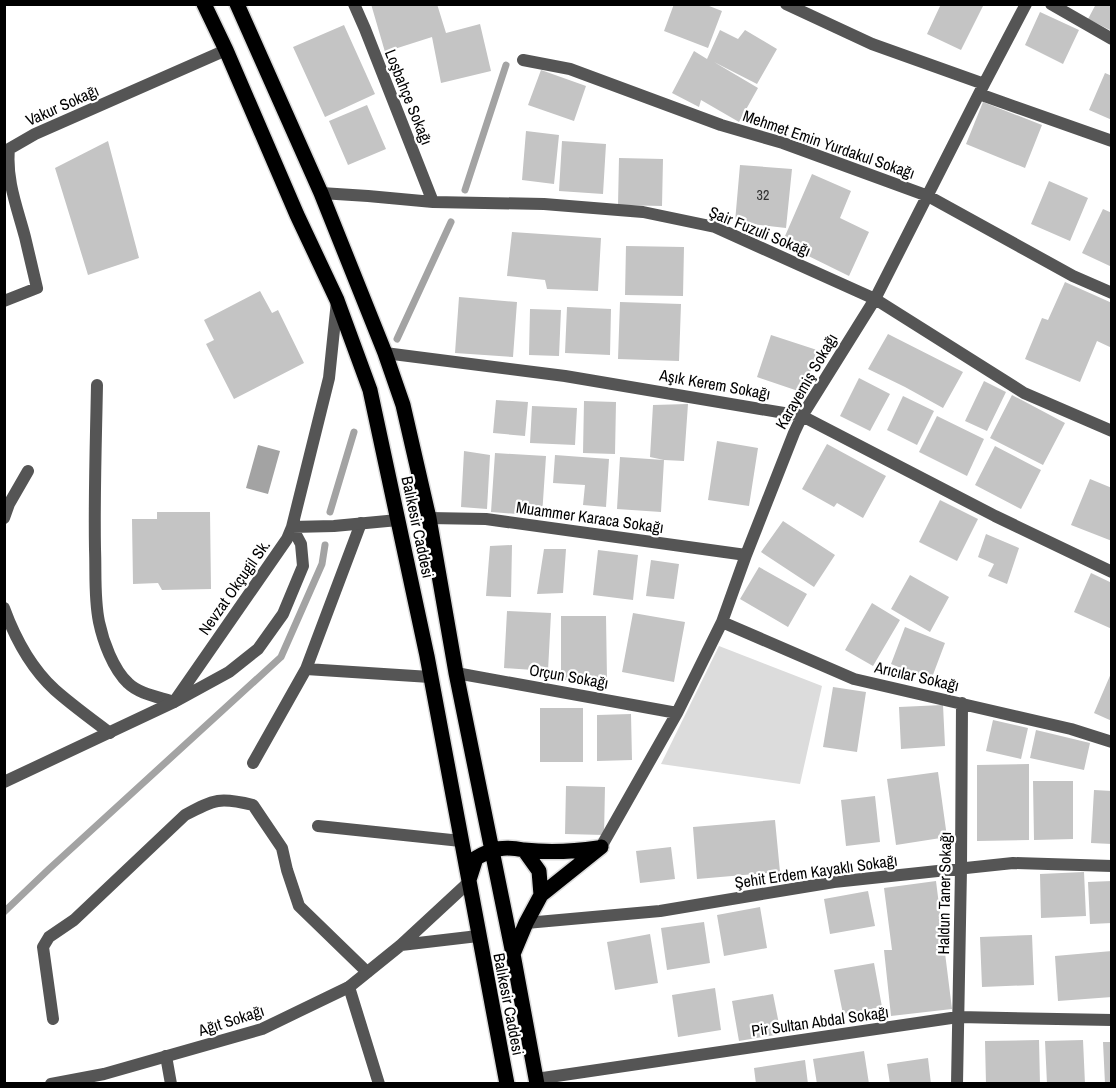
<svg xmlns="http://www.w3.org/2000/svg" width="1116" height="1088" font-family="'Archivo Narrow',sans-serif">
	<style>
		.green { fill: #dcdcdc }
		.water { fill: #a3a3a3 }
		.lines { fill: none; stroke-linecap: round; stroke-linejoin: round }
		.stream { stroke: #a3a3a3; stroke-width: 7 }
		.building { fill: #c4c4c4 }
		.primary-casing { stroke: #dbdbdb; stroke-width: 18 }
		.service { stroke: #555; stroke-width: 12 }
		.minor { stroke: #555; stroke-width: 12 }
		.primary { stroke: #000; stroke-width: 15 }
		.labels { text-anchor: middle; stroke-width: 4.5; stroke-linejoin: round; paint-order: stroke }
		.number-label { font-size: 14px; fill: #313131 }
		.street-label { font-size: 16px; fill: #000; stroke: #fff }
	</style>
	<rect width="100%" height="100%" fill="#fff"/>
	<path class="green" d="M719,646l103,40 -22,98 -139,-20z"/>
	<path class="water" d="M258,445l22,6 -12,43 -22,-6z"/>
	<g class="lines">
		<path class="stream" d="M465,190l41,-125
			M397,339l54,-117
			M330,512l24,-80
			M4,912l45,-43 232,-212 41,-93 3,-19"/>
	</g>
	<path class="building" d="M371,4h66l9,29 34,-9 11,47 -50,12 -9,-46 -47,15z
		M674,4h30l18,7 -14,37 -44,-17z
		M941,4h43l-23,46 -34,-16z
		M1096,4h16v27l-24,-12z
		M1040,12l39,18 -16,34 -38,-19z
		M344,25l31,69 -50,23 -32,-70z
		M720,30l18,9 7,-9 32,19 -20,35 -43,-22 44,26 -19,34 -38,-22 -2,7 -27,-14 22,-42 13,8z
		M541,70l45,16 -12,35 -46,-16z
		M1105,73l7,3v44l-23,-10z
		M983,102l59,23 -17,43 -59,-24z
		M367,105l19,44 -38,16 -19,-44z
		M526,131l33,4 -5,49 -32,-4z
		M108,141l31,117 -51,17 -33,-107z
		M562,141l44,3 -3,50 -44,-3z
		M619,158l44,1 -1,47 -44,-1z
		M740,165l52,4 -6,59 -51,-6z
		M812,174l39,17 -11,27 29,14 -20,44 -67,-33z
		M1049,181l39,17 -18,43 -39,-17z
		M1103,209l9,4v54l-30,-14z
		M512,232l89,6 -3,53 -51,-2 -2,-9 -38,-4z
		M626,246l58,1 -1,49 -58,-1z
		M1065,282l47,21v45l-15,-7 -17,41 -55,-23 17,-41 6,2z
		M260,291l12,22 6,-3 26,53 -70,36 -28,-55 8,-4 -10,-20z
		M459,297l58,5 -4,55 -58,-4z
		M620,302l61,2 -2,57 -61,-2z
		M567,307l44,2 -1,46 -45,-2z
		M530,309l31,1 -2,46 -30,-1z
		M888,334l75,38 -20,36 -38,-21 -37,-18z
		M771,335l46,15 -13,43 -47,-16z
		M859,378l31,16 -20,37 -30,-15z
		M984,381l22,11 -19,39 -22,-10z
		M1012,395l53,28 -22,42 -53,-27z
		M903,396l31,15 -17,34 -30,-15z
		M496,400l32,2 -3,34 -32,-3z
		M584,401l32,1 -1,52 -32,-1z
		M688,404l-4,57 -20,-1 -14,-3 3,-52z
		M532,406l45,2 -2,37 -45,-2z
		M937,416l47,23 -17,37 -48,-24z
		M717,441l41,7 -9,58 -41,-6z
		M827,444l59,32 -23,42 -26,-15 -3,4 -32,-18z
		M995,446l46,24 -20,39 -46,-24z
		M464,451l26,4 -3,54 -26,-2z
		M495,453l51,3 -4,60 -51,-4z
		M555,455l54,4 -3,48 -23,-2 2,-20 -32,-2z
		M620,457l44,3 -3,52 -44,-3z
		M1090,479l22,9v53l-41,-16z
		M940,500l38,19 -21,42 -38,-19z
		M157,512h53l1,77 -49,1 -4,-7 -25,1 -1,-65h25z
		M783,521l52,34 -21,32 -53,-35z
		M986,534l33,14 -12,36 -19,-8 6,-12 -16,-7z
		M512,545l-1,52 -25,-1 4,-50z
		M544,549h22l-3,44 -26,1z
		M598,550l40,5 -5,45 -40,-5z
		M651,560l28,4 -5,35 -28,-3z
		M759,567l48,27 -19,33 -48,-28z
		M1091,573l21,10v46l-38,-17z
		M910,575l39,22 -19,35 -39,-23z
		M872,603l28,17 -27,46 -28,-16z
		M507,611l44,2 -3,58 -44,-3z
		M633,613l52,9 -11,60 -52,-10z
		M561,616h45l1,64h-46z
		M905,627l40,16 -14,37 -40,-16z
		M1112,671v50l-18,-8z
		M833,687l33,5 -9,60 -34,-5z
		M943,705l2,41 -44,3 -2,-42z
		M540,708h43v54h-43z
		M631,714l1,46 -35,1v-46z
		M993,720l35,8 -7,31 -35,-8z
		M1036,730l54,13 -6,27 -54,-12z
		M1029,764v76l-52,1v-76z
		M938,772l9,65 -51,8 -9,-66z
		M1033,781h40v58l-39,1z
		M566,786l39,1 -1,48 -39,-1z
		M1094,790l18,1v53l-21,-1z
		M875,796l5,46 -34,4 -5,-46z
		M775,820l5,52 -83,7 -4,-52z
		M671,847l4,32 -35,4 -4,-32z
		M1084,872l2,44 -45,2 -1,-44z
		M936,881l16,128 -61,7 -7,-66h8l-8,-62z
		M1112,881v42l-22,1 -2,-42z
		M868,891l7,35 -45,8 -6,-35z
		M760,907l7,41 -43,8 -7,-41z
		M704,922l6,41 -43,7 -6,-42z
		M650,934l8,49 -43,7 -8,-48z
		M1032,935l2,50 -52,2 -2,-50z
		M1112,951v46l-54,4 -3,-45z
		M874,963l8,44 -39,7 -9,-44z
		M715,988l6,42 -43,7 -6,-42z
		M773,994l8,40 -42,7 -7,-40z
		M1039,1040l1,44h-54l-1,-43z
		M1083,1040l2,44h-38l-2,-43z
		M1103,1042h9v42h-7z
		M864,1051l5,33h-52l-4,-25z
		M928,1058l3,26h-41l-3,-20z
		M805,1060l3,24h-52l-2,-16z"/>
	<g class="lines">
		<g class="primary-casing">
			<path id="primary" d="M204,4l22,46 71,165 40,85 33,90 57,266 80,428
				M237,4l84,189 64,160 18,52 26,113 27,155 57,281 24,130
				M524,850c27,3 47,2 74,-2
				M469,880l7,-22c18,-10 28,-12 48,-8l15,21 2,24
				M513,954l13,-31 15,-28 60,-48"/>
		</g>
		<path class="service" d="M97,385c-1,54 -3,109 -2,164 1,24 -1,49 4,73 4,19 14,47 29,61 11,11 31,14 46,19
			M4,518l5,-14 19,-33
			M4,608c11,30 27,60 51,82 17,15 36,29 55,43
			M306,669l124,8
			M253,763l53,-94 55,-146
			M349,987l30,97
			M53,1019l-10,-72 6,-10 25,-17 111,-105c30,-16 35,-18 68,-10l29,43 5,22 12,36 68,66
			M166,1056l5,28"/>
		<path class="minor" d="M354,4l11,25 68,173
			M786,4l86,40 112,40
			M1051,4l61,35
			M523,60l47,9 151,56 62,18 145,53 145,80 39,17
			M979,94l133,47
			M321,193l47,3 65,6 111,2 99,8 72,15 160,72 149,94 88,38
			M4,301l33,-13c-4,-17 -8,-34 -12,-51 -8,-30 -19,-57 -16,-88l26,-15 191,-84
			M385,353l180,23 237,40 193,100 117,56
			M429,518l57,1 260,36
			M722,622l132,57 217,50 41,13
			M456,673l221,40
			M176,701l53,-29 29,-23 25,-35 20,-48 -2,-22 -9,-17 42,-1 64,-6
			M4,782l170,-80 113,-163 5,-12 37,-149 8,-77
			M318,826l143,15
			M601,847l76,-134 45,-91 24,-67 48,-122 8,-17 73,-117 109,-215 42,-80
			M468,883l-67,62 77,-9
			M526,923l134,-12 174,-29 179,-19 99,3
			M536,1079l422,-62 154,3
			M51,1084l53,-10 158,-45 87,-42 52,-42
			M957,1084l4,-215 1,-166"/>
		<use href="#primary" class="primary"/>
	</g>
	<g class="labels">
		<g class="number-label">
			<text x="763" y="200">32</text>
		</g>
		<g class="street-label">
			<text transform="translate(409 97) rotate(68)" y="6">Loşbahçe Sokağı</text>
			<text transform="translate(62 105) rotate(-24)" y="6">Vakur Sokağı</text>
			<text transform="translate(829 144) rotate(19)" y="6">Mehmet Emin Yurdakul Sokağı</text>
			<text transform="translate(760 231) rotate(22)" y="6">Şair Fuzuli Sokağı</text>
			<text transform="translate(806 381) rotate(-60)" y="6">Karayemiş Sokağı</text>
			<text transform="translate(715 384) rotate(10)" y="6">Aşık Kerem Sokağı</text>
			<text transform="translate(590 517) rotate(8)" y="6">Muammer Karaca Sokağı</text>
			<text transform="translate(418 527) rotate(78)" y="6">Balıkesir Caddesi</text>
			<text transform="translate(234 587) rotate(-55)" y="6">Nevzat Okçugil Sk.</text>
			<text transform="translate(569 676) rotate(10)" y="6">Orçun Sokağı</text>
			<text transform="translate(917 676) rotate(13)" y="6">Arıcılar Sokağı</text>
			<text transform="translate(816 871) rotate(-8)" y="6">Şehit Erdem Kayaklı Sokağı</text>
			<text transform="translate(944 893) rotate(-89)" y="6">Haldun Taner Sokağı</text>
			<text transform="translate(509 1004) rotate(79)" y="6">Balıkesir Caddesi</text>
			<text transform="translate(231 1020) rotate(-18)" y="6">Ağıt Sokağı</text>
			<text transform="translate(820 1021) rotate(-8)" y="6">Pir Sultan Abdal Sokağı</text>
		</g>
	</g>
	<rect width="1116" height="1088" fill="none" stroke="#000000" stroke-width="12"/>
</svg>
